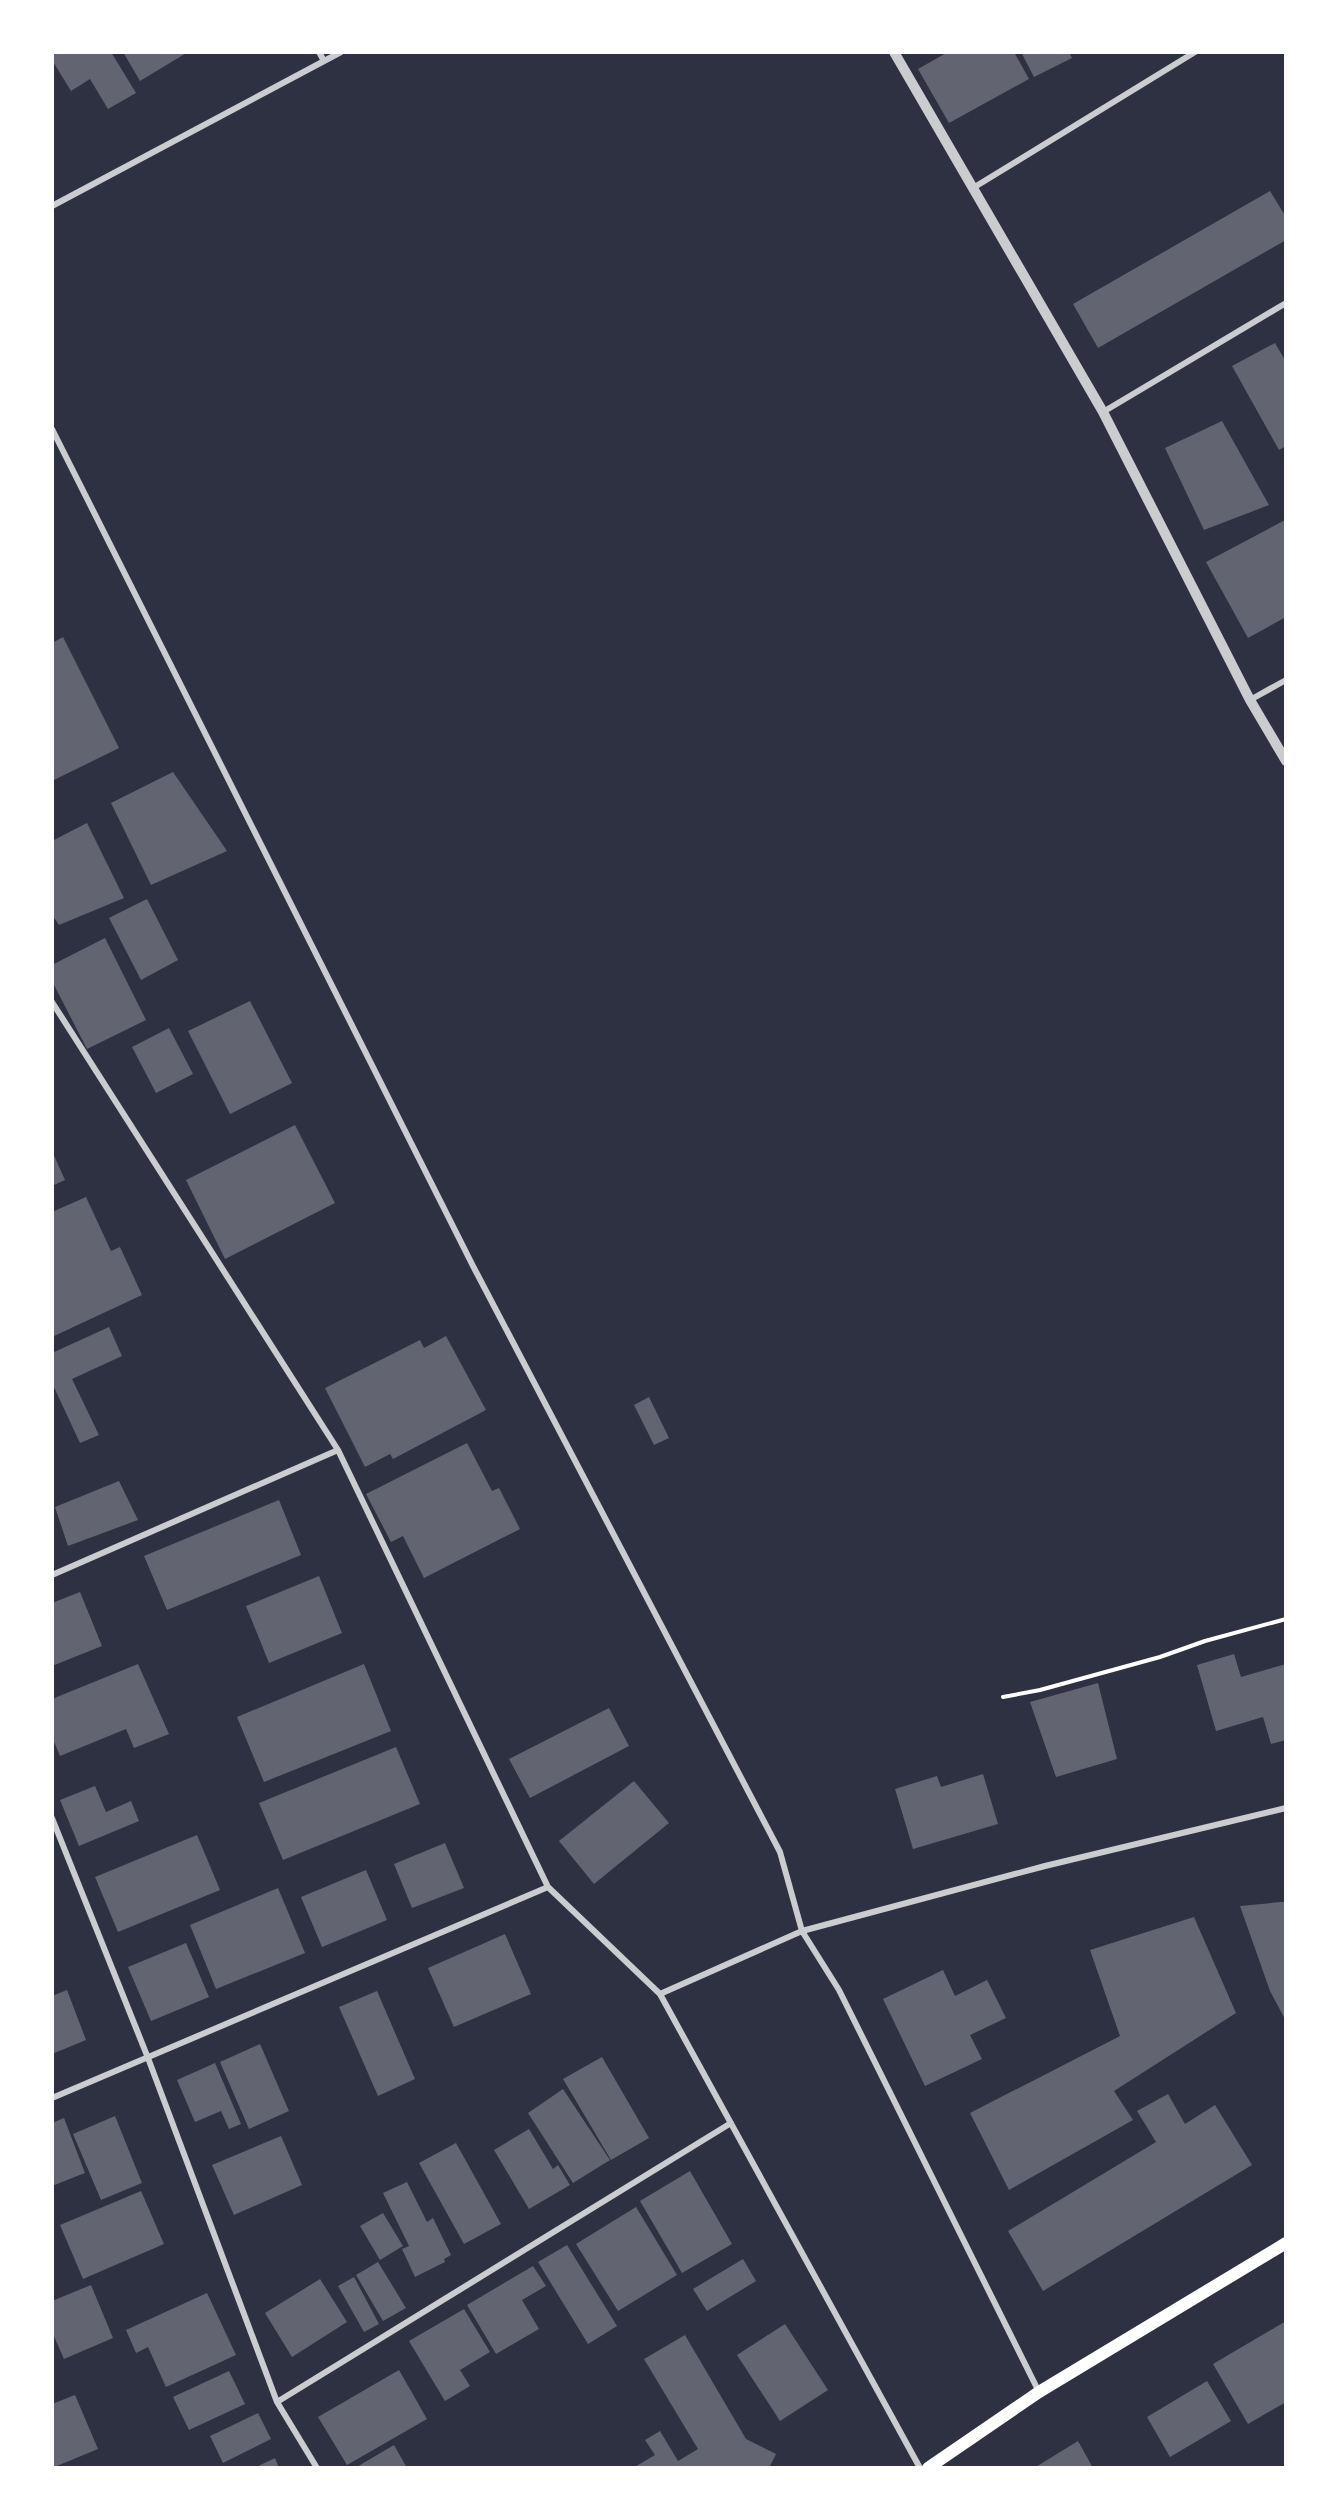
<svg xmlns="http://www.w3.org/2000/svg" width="1338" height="2520" font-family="Commissioner,sans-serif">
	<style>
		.building { fill: #626471 }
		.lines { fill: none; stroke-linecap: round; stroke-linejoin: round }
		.path { stroke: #fff; stroke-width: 4 }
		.minor { stroke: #caccd0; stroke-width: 6 }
		.tertiary { stroke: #caccd0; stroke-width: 10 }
		.secondary { stroke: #fff; stroke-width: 12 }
	</style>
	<rect width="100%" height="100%" fill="#2d3142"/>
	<path class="building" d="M52,52h59l25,41 -28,16 -18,-30 -19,12 -19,-31z
		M123,52h65l-48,29z
		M948,52h66l15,27 -80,44 -31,-54z
		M1021,52h48l3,6 -38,19z
		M1270,191l16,26v23l-188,108 -25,-44z
		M1275,343l11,19v84l-7,4 -47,-84z
		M1222,421l47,84 -65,25 -39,-82z
		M1285,520l1,97 -38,21 -42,-76z
		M63,637l56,111 -67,33v-138z
		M173,772l54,79 -76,34 -40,-82z
		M87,823l37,75 -65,27 -7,-10v-74z
		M147,899l31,61 -37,20 -32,-62z
		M105,938l41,82 -59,29 -35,-68v-16z
		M250,1001l42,82 -62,31 -42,-83z
		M169,1028l24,46 -37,19 -24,-46z
		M295,1125l40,78 -110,56 -39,-79z
		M52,1151l13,29 -13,6z
		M86,1197l25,54 9,-4 22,48 -90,42v-125z
		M109,1327l13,29 -50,23 27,56 -19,8 -28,-60v-30z
		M446,1336l40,74 -93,49 -3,-5 -25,13 -40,-79 95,-48 4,8z
		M649,1397l20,41 -15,7 -20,-40z
		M467,1443l25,48 7,-3 21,41 -96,49 -21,-42 -12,6 -25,-48z
		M119,1481l19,39 -70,26 -13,-39z
		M279,1500l22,55 -134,55 -23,-54z
		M319,1576l23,57 -73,30 -23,-57z
		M80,1592l22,54 -50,20v-63z
		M1234,1654l7,23 45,-13v76l-15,4 -8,-27 -47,14 -19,-66z
		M138,1664l31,70 -35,14 -8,-19 -66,27 -8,-19v-38z
		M364,1664l27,67 -127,51 -27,-65z
		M1098,1683l19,76 -61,18 -26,-75z
		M609,1708l20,38 -99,52 -21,-39z
		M396,1747l24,57 -137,56 -24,-57z
		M983,1774l15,50 -85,25 -18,-60 42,-13 4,11z
		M634,1781l35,42 -75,61 -35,-43z
		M95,1786l11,26 25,-11 8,20 -60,25 -19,-46z
		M197,1835l23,55 -102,42 -23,-55z
		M445,1843l19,45 -52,20 -18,-44z
		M366,1870l21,50 -65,27 -21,-50z
		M278,1888l27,65 -89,36 -26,-64z
		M1281,1902h5v119l-16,-30 -30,-85z
		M1194,1917l42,96 -122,78 19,29 -124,70 -39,-77 150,-77 -30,-86z
		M505,1934l26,60 -77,33 -26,-59z
		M186,1943l23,54 -58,24 -23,-54z
		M943,1970l12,26 32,-16 19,38 -36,17 12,24 -57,27 -42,-87z
		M67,1990l19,50 -34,14v-58z
		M377,1991l38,88 -37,17 -39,-89z
		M260,2044l29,67 -40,18 -29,-67z
		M602,2057l47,81 -38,22 -48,-81z
		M215,2063l26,61 -12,5 -8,-18 -26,11 -18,-42z
		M563,2089l47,71 -37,23 -45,-70z
		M1168,2094l17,30 30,-19 37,60 -209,126 -35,-60 148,-89 -19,-31z
		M115,2116l27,67 -41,17 -28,-66z
		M64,2118l21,55 -33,13v-63z
		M529,2129l24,40 5,-4 12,20 -41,24 -35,-59z
		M281,2136l21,49 -68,30 -22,-50z
		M456,2143l45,81 -37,20 -45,-81z
		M690,2171l42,73 -50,29 -42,-72z
		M407,2182l20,40 6,-4 18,37 -7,4 1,3 -30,15 -13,-28 7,-3 -26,-53z
		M141,2191l23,53 -81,35 -23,-54z
		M636,2207l41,68 -59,36 -42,-67z
		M383,2213l20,33 -23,14 -20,-34z
		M567,2245l50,81 -29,18 -50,-82z
		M743,2259l13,22 -49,30 -14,-22z
		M378,2262l28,46 -23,13 -27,-46z
		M533,2266l13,20 -24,14 17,29 -43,25 -29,-49z
		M354,2277l25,47 -15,8 -26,-46z
		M320,2279l27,43 -55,35 -27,-44z
		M91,2285l22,53 -49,21 -12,-27v-31z
		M207,2293l29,62 -70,32 -18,-40 -12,6 -10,-23z
		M464,2309l26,43 -30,18 10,16 -25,15 -36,-60z
		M1286,2321v81l-38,22 -35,-60z
		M785,2324l43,66 -48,31 -43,-66z
		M685,2335l61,104 30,15 -7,14h-136l22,-13 -10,-15 15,-9 18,30 20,-12 -54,-90z
		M399,2370l28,49 -80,46 -29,-48z
		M229,2371l16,33 -56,26 -16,-33z
		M1207,2381l24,40 -61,36 -23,-40z
		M75,2395l23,54 -46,19v-64z
		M258,2413l13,26 -48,24 -13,-27z
		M1078,2441l15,27h-59z
		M394,2445l13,23h-52z
		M275,2458l4,10h-25z"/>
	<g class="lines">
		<path class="path" d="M1003,1697l37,-7 120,-33 45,-16 81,-22"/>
		<path class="minor" d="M319,52l5,9
			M973,188l222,-136
			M52,206l289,-154
			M1103,412l183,-109
			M52,429l421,837 307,586 22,79 37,59 200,402
			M1250,700l36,-20
			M52,1002l286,448 210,437 112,107 260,474
			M52,1575l286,-125
			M52,1818l96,240 129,344 40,66
			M660,1994l142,-63 243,-65 241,-58
			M52,2098l496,-211
			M277,2402l454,-279"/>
		<path class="tertiary" d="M894,52l209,360 147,288 36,61"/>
		<path class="secondary" d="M928,2468l111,-76 247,-149"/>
	</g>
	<rect width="1338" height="2520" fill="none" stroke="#ffffff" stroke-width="108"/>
</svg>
